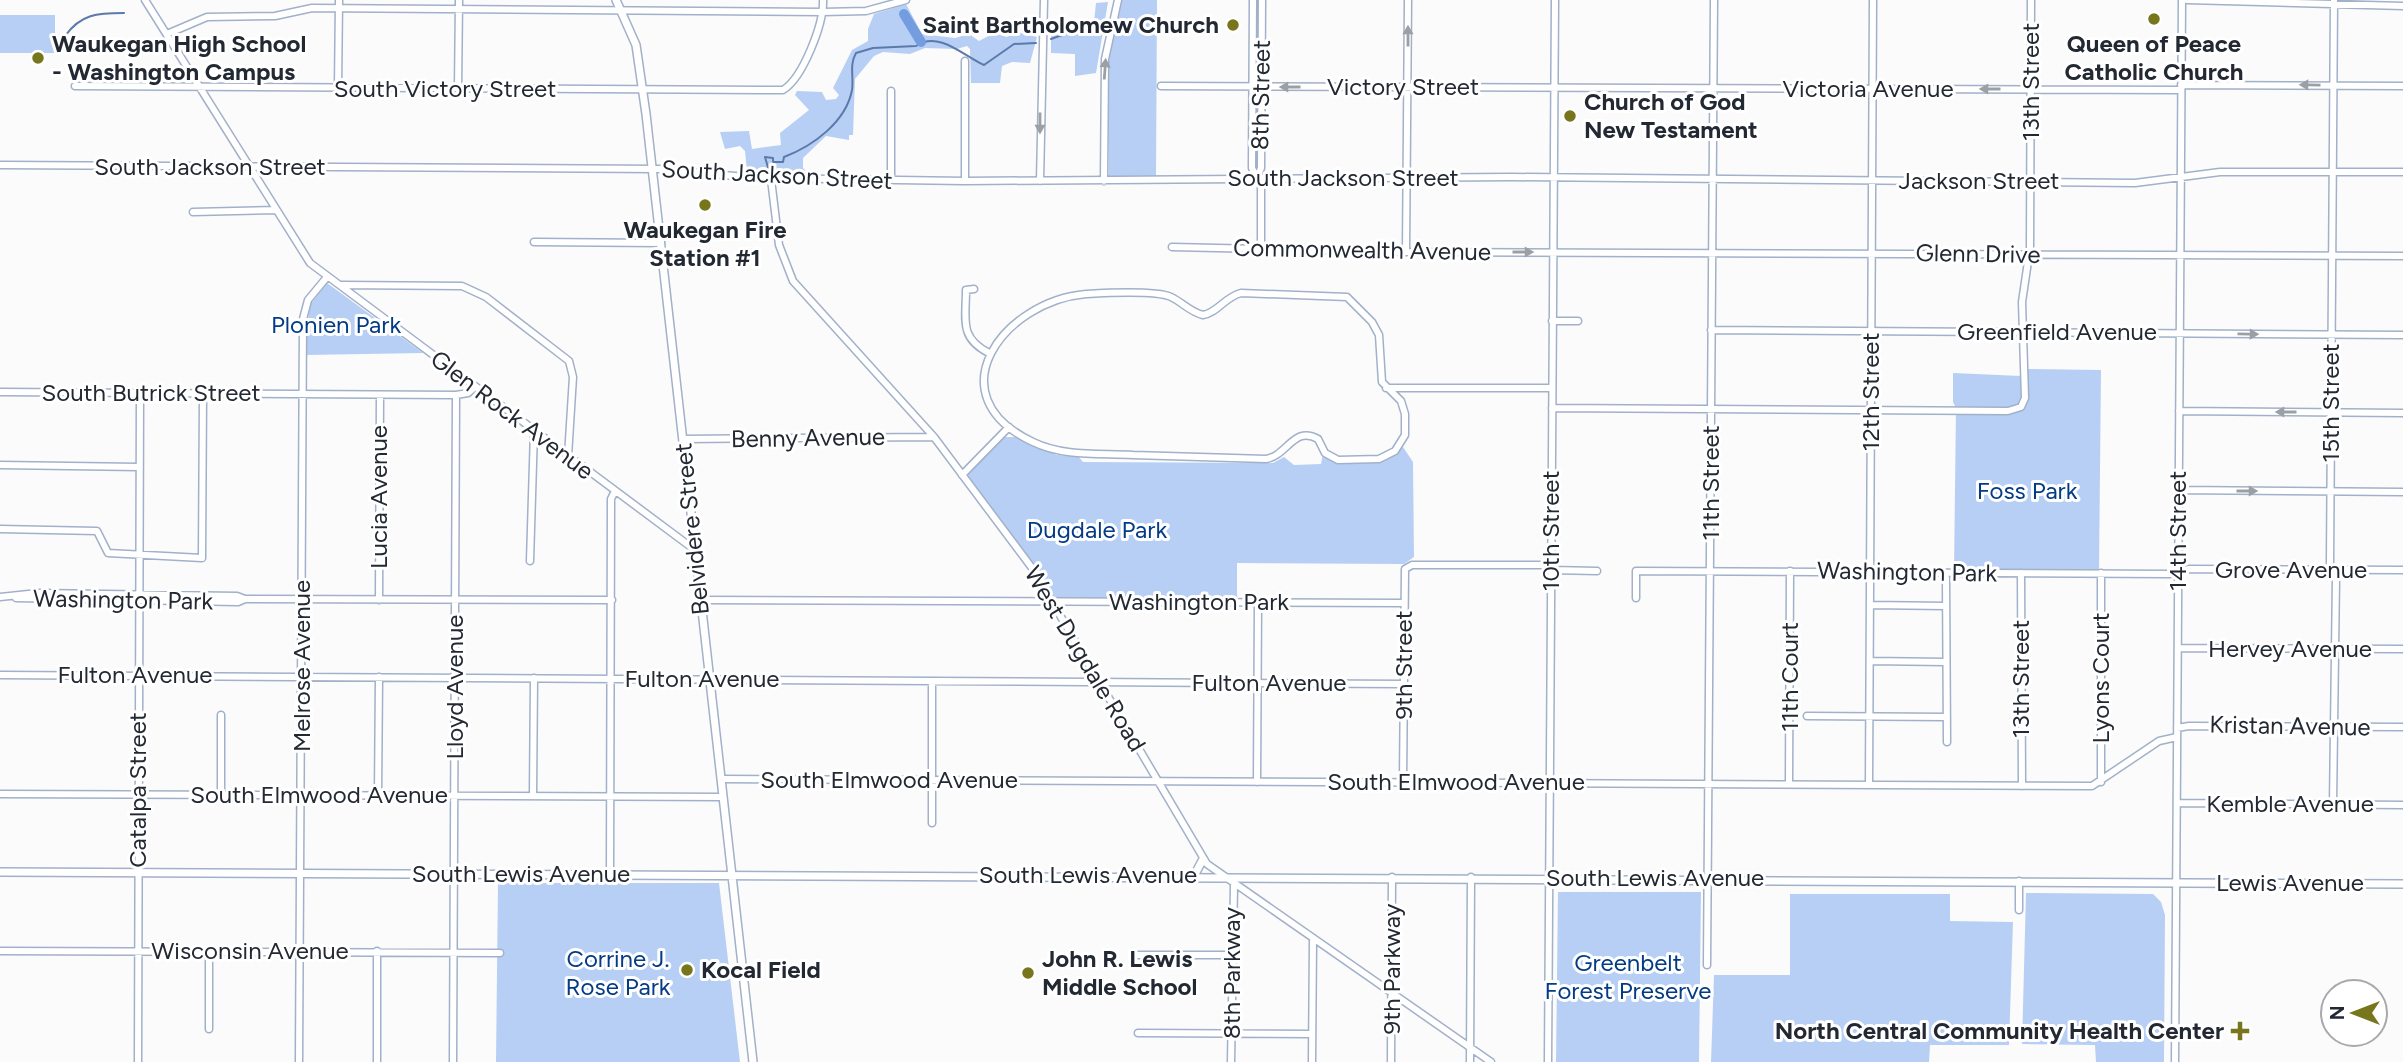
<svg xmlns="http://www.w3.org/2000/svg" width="2403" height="1062" font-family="Figtree,sans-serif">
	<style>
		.green { fill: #b7cff4 }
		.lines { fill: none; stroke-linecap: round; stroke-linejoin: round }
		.stream { stroke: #5b7aab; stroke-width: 2 }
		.river { stroke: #739dde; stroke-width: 10 }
		.minor-casing { stroke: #a1b1c9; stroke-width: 9 }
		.major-casing { stroke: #a1b1c9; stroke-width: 10 }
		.minor { stroke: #fff; stroke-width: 6 }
		.major { stroke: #fff; stroke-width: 7 }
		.oneway { fill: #9c9fa3 }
		.poi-dot { fill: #78761c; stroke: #fff; stroke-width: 2.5 }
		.labels { text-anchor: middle; stroke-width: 6; stroke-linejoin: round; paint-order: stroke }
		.poi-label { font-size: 24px; font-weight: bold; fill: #232933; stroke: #fff; text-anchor: start }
		.street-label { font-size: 24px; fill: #232933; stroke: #fff }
		.park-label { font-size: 24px; fill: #033b86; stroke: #fff }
	</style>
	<rect width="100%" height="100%" fill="#fbfbfb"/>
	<path class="green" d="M1122,0h35l-1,176 -47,1 -1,-117z
		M1108,2l-12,71 -21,3v-22l-24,-1v-32l9,1v12l28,-1 6,-11 2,-19z
		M906,4l16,30 33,4 14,-4 10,7 15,-8 13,4 6,-6 24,6 -7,26 -18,-1 -10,4 -2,17h-29l-1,-34 -3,-3 -10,3 -32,-1 -15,6 -27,-2 -9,4 -19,23 -2,56h-4v5l-23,-4 -23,22v10l4,4 -60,-1 -2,-20 -5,-5 -15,3 -5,-17 29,-1 3,18 29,-4 -1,-12 29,-23 -14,-15 2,-4 25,1 4,8 10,-1 3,-4 -6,-7 19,-38 16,-9v-12l6,-15z
		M0,15h55v38h-55z
		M327,283l96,70 -117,2 3,-49z
		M2027,369l74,1 -2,201 -145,-1 2,-162 -3,-6v-29l68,3z
		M1005,437h11l41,18 21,1 5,6 190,1 11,-6 10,8 27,-1 2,-11c25,15 57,14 80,-6l10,15 1,95 -10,7 -167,-1v35h-183l-89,-123z
		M498,883h221l21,179h-244z
		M1558,892h143l-2,170h-143z
		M2026,893l127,1 8,8 4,13 -1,147h-68l-1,-17 -73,-1z
		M1790,894h160v27l63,1 -4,123h-79l-1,17h-218l3,-87h76z"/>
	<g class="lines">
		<path class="stream" d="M65,36c16,-22 32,-23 59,-23
			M1051,39l14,-5 32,-1
			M769,171l-4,-14 8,1v4h10l1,-5c29,-11 62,-35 68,-67 2,-13 -3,-25 4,-37l17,-5 43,-2c23,-16 49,11 68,19l30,-21 22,-1"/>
		<path class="river" d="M904,14l17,28"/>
		<g class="minor-casing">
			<path id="minor" d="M145,0l165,263 385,287
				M1253,0l-1,168 5,10
				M2187,0l216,6
				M167,34l40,-17 68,-1 37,-8 511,4 43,-1 40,-11
				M965,61v120
				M2181,85l222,1
				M75,86l708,4c20,-12 41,-67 40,-90
				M1161,86l1020,4
				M338,88l1,-88
				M458,89l1,-89
				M0,165l660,4 96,9 209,3 547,-4 623,6 85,-11h183
				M1257,178l4,-10 1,-168
				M771,179l8,66 14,36 141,156 98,131 175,296 284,198
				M891,180v-89
				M1040,181l4,-181
				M1104,181l1,-122 13,-59
				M193,212l83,-2
				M534,242l127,1
				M1172,247l234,5 997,4
				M1261,248v-70
				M1406,252l2,-252
				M342,285l120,1 24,11 83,64 4,16 -5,79
				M974,289l-8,1c0,30 -7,48 23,63
				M1241,293l106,4 25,25 7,13 3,47 19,19 4,13v21l-10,16 -16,8 -41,1 -13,-7 -7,-14c-24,-14 -31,17 -52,20 -44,-1 -89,-3 -133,-4 -33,-2 -69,2 -100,-13 -100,-47 -29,-141 53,-148 18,-1 69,-4 85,3 11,5 19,15 32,18 14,-2 22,-18 38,-22z
				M1552,321h26
				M1711,330l692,5
				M1386,388h166
				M0,392l456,3 12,-2 7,-6
				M1552,408l456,3 13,-4 4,-9 -3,-96 8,-54 1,-248
				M2179,411l224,2
				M683,439l251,-2
				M0,465l139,2
				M962,475l47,-48
				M2178,490l225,2
				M0,529l97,2 11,22 94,5 1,-165
				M530,561l4,-130
				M1551,570l46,1
				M2021,573l1,213
				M1946,578l1,164
				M0,597l38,-4 199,3 8,3 367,1
				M16,598l222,4 7,-3
				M1636,598v-27l534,3 19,-5 214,1
				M379,600l1,-205
				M700,600l704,3
				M1870,605l76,1
				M2178,648l225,1
				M1870,661l76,1
				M0,675l1404,9
				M932,681v142
				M1807,716l140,1
				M2177,728l12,-2 214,1
				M721,779l1371,7 67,-45 18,-4
				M1257,782l1,-179
				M1403,782l2,-213 7,-4h139
				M2101,782v-209
				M1789,783l1,-212
				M1869,784l4,-784
				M0,794l723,3
				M221,795v-80
				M378,796l1,-119
				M533,796l1,-118
				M2177,803l226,2
				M2333,805l3,-228 -6,-14 4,-563
				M610,874l1,-375 4,-8
				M2019,881v29
				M0,951l500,2
				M377,951v111
				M1135,955h97
				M1707,965l7,-965
				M209,1029v-78
				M1138,1033l174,1
				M138,1062l2,-669
				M299,1062l4,-743 5,-19 19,-23
				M453,1062l3,-667
				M1231,1062l3,-177
				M1312,1062l1,-122
				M1391,1062l1,-185
				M1470,1062l1,-185
				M1548,1062l7,-1062
				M2175,1062l7,-1062"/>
		</g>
		<g class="major-casing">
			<path id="major" d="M616,0l20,45 10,69 107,948
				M0,872l2403,12
				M1194,876l9,-17"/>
		</g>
		<use href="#minor" class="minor"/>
		<use href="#major" class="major"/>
	</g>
	<defs><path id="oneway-solid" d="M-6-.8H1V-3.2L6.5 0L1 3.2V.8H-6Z" transform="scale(1.75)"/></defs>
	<g class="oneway">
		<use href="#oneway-solid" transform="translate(1408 36) rotate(-90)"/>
		<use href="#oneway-solid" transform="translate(1105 69) rotate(-86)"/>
		<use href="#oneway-solid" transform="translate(2310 85) rotate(-179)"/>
		<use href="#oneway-solid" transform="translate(1290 87) rotate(180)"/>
		<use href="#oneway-solid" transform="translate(1990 89) rotate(-180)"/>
		<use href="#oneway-solid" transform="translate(1040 123) rotate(90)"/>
		<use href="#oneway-solid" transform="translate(1523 252)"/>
		<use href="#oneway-solid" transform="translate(2248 334) rotate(1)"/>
		<use href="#oneway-solid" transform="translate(2286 412) rotate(-180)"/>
		<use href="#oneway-solid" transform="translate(2247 491)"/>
	</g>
	<g class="poi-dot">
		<circle cx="2154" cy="19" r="7"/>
		<circle cx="1233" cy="25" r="7"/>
		<circle cx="38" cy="58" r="7"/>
		<circle cx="1570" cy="116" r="7"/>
		<circle cx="705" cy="205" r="7"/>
		<circle cx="687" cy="970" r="7"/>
		<circle cx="1028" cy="973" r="7"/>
		<path d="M2236.5 1020.5h7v7h7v7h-7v7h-7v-7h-7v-7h7z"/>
	</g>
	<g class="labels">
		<g class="poi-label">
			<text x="1219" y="33" text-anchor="end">Saint Bartholomew Church</text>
			<text x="52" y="52">Waukegan High School<tspan x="52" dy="28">- Washington Campus</tspan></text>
			<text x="2154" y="52" text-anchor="middle">Queen of Peace<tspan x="2154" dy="28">Catholic Church</tspan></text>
			<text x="1584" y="110">Church of God<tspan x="1584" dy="28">New Testament</tspan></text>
			<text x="705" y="238" text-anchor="middle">Waukegan Fire<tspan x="705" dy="28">Station #1</tspan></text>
			<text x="1042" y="967">John R. Lewis<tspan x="1042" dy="28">Middle School</tspan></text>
			<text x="701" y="978">Kocal Field</text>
			<text x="2224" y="1039" text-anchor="end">North Central Community Health Center</text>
		</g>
		<g class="street-label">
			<text transform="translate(2031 82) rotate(-90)" y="8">13th Street</text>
			<text x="1403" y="95">Victory Street</text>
			<text x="445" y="97">South Victory Street</text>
			<text x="1868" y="97">Victoria Avenue</text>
			<text transform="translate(1261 95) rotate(-89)" y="8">8th Street</text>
			<text x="210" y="175">South Jackson Street</text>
			<text transform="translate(777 175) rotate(3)" y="8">South Jackson Street</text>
			<text x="1343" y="186">South Jackson Street</text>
			<text x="1979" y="189">Jackson Street</text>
			<text transform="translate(1362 250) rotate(1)" y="8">Commonwealth Avenue</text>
			<text transform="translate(1978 254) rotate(1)" y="8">Glenn Drive</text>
			<text x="2057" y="340">Greenfield Avenue</text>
			<text transform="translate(1871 392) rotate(-90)" y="8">12th Street</text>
			<text x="151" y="401">South Butrick Street</text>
			<text transform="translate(2331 403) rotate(-90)" y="8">15th Street</text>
			<text transform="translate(512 415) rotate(37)" y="8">Glen Rock Avenue</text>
			<text transform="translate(808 438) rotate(-1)" y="8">Benny Avenue</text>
			<text transform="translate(1711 483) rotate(-90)" y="8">11th Street</text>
			<text transform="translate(379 497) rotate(-90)" y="8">Lucia Avenue</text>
			<text transform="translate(692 529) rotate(-96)" y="8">Belvidere Street</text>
			<text transform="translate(1551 531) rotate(-90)" y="8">10th Street</text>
			<text transform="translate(2178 531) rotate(-90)" y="8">14th Street</text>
			<text x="2291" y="578">Grove Avenue</text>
			<text transform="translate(1907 572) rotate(1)" y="8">Washington Park</text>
			<text transform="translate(123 600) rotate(1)" y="8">Washington Park</text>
			<text x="1199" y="610">Washington Park</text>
			<text x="2290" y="657">Hervey Avenue</text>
			<text transform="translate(1085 659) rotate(59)" y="8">West Dugdale Road</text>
			<text transform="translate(1404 665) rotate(-90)" y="8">9th Street</text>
			<text transform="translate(302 666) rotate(-90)" y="8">Melrose Avenue</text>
			<text x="135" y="683">Fulton Avenue</text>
			<text transform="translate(1790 677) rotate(-90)" y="8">11th Court</text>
			<text transform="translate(2101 678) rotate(-90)" y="8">Lyons Court</text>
			<text x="702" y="687">Fulton Avenue</text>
			<text transform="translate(2021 679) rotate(-90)" y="8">13th Street</text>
			<text x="1269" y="691">Fulton Avenue</text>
			<text transform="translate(455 687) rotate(-90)" y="8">Lloyd Avenue</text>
			<text transform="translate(2290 726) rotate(1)" y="8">Kristan Avenue</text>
			<text x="889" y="788">South Elmwood Avenue</text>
			<text x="1456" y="790">South Elmwood Avenue</text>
			<text transform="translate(138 790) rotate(-90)" y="8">Catalpa Street</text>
			<text x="319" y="803">South Elmwood Avenue</text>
			<text x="2290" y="812">Kemble Avenue</text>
			<text x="521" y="882">South Lewis Avenue</text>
			<text x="1088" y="883">South Lewis Avenue</text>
			<text x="1655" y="886">South Lewis Avenue</text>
			<text x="2290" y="891">Lewis Avenue</text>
			<text x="250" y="959">Wisconsin Avenue</text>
			<text transform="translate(1392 969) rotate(-90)" y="8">9th Parkway</text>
			<text transform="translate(1232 973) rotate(-90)" y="8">8th Parkway</text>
		</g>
		<g class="park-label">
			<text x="336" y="333">Plonien Park</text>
			<text x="2027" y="499">Foss Park</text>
			<text x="1097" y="538">Dugdale Park</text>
			<text x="618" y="967">Corrine J.<tspan x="618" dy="28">Rose Park</tspan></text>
			<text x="1628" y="971">Greenbelt<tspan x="1628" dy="28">Forest Preserve</tspan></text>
		</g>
	</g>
	<g transform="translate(2354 1013) rotate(270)"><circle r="33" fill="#ffffff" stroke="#a7a9ad" stroke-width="2"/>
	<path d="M0-5L12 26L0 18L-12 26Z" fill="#78761c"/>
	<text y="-10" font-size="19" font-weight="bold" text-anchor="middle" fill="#232933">N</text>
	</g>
</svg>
